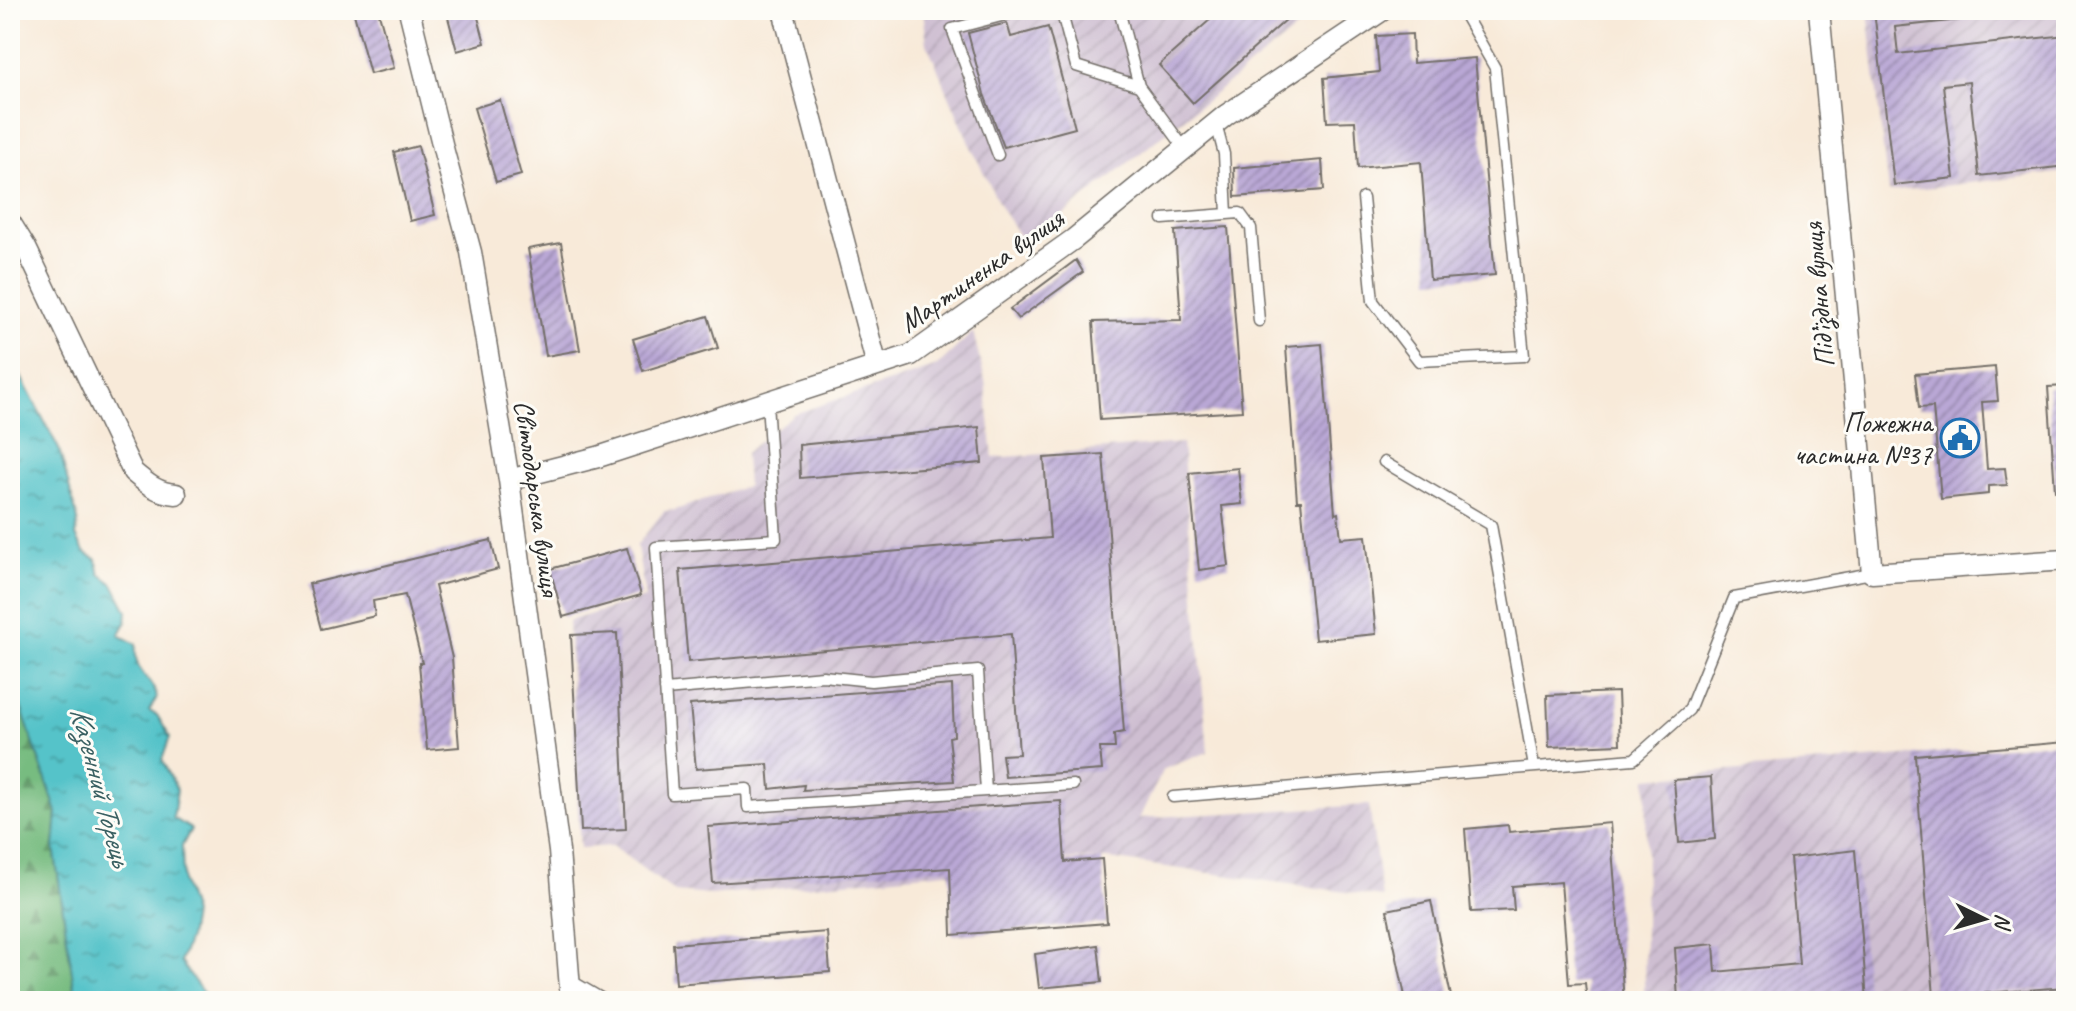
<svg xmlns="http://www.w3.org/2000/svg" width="2076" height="1011" font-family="Caveat,sans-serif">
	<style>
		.industrial { fill: url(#industrial-furrows) }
		.forest { fill: url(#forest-firs); stroke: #517456; stroke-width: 2 }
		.water { fill: url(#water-ripples); stroke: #40777a; stroke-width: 2 }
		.building { fill: url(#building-hatch) }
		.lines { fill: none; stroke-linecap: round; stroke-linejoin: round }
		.lane-casing { stroke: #736e68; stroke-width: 13 }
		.street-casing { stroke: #736e68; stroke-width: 23 }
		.lane { stroke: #fff; stroke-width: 10 }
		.street { stroke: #fff; stroke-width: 20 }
		.labels { text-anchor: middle; stroke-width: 6; stroke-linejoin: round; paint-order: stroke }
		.street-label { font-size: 28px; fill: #2b2b2b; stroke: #fdfcf7 }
		.poi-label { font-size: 28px; fill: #2b2b2b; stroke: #fdfcf7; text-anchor: end }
		.water-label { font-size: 30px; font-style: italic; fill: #3a6062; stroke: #fdfcf7 }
	</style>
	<defs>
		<pattern id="industrial-furrows" width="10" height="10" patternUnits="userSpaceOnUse" patternTransform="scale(2)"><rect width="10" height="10" fill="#cebed1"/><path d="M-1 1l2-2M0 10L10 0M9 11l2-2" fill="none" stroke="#b1a3b4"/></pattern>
		<pattern id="forest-firs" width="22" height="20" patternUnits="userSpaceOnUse" patternTransform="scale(2)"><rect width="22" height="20" fill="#77bc80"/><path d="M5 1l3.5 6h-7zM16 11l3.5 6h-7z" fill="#629969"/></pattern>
		<pattern id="water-ripples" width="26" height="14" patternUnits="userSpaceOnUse" patternTransform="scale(2)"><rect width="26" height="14" fill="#55c3c9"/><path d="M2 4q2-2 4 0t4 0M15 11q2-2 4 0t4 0" fill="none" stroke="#479fa3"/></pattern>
		<pattern id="building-hatch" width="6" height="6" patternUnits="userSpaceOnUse" patternTransform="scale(2)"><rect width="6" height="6" fill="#b9a7d5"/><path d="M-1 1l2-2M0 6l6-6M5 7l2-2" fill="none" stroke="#9788ad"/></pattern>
	</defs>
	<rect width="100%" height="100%" fill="#fdfcf7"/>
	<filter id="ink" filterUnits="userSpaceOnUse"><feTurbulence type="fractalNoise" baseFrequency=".0125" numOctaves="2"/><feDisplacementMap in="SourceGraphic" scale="16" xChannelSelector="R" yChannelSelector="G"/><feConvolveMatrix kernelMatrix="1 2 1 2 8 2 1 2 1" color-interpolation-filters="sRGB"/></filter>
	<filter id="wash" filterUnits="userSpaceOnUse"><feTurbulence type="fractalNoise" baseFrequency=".006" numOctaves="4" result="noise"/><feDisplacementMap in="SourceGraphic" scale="32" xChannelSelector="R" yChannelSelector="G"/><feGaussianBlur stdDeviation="1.8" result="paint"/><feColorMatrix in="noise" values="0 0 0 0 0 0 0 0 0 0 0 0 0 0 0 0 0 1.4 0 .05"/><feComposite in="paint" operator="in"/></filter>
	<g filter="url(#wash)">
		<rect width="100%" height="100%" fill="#f8ead9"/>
		<path class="industrial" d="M923,10h397l-295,235 -25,-39 -28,-57 -45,-105z
			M1868,10h198v162l-178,20z
			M973,332l12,48 8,78 189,-15 26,309 -44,17 -25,49 230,-13 13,92 -273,-38h-32l-366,36 -36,-3 -63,-46 -32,2 -12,-227 77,-23 -8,-53 27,-34 11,-1 72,-24 -2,-33 49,-39 143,-48z
			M2066,742v259h-422l3,-223z"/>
		<path class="forest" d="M10,675l47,137 -3,35 22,154h-66z"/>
		<path class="water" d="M10,356l49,93 19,71 -2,16 8,16 12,7 4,15 13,10 14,27 -1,12 -7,12 17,9c-3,33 14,28 21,53l-8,14 8,4 13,22 -8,23 15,30 -4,28 18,11 -9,17 1,36 10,32 -4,24 -9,24 24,32v7h-128l-22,-154 3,-35 -47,-137z"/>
		<g id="blocks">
			<path class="building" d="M353,10h25l16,58 -24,6z
				M446,10h30l9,33 -28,8z
				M1221,10h76l-104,93 -34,-38z
				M1874,10h93l1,9 -73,8 3,27 168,-19v131l-87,10 -10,-94 -26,3 11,93 -60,7z
				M1007,23l4,14 37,-10 27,101 -71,19 -20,-53 -16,-61z
				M1412,34l1,29 62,-5 20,217 -65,5 -9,-118 -63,6 -3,-47 -28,1 -3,-44 55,-6 -3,-36z
				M500,100l21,75 -25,7 -22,-74z
				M418,146l17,69 -25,6 -16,-69z
				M1322,160l2,30 -89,7 -1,-29z
				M1228,227l14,184 -142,9 -7,-98 88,-2 -6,-89z
				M561,243l19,107 -34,6 -18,-107z
				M1076,260l7,12 -65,47 -8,-10z
				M708,316l10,32 -75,23 -10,-32z
				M1322,344l13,170 3,-1 3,25 25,-2 10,98 -61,6 -14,-139h-4l-11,-154z
				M1995,367l3,34 -16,1 5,67 18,-1 2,17 -19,1v8l-47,5 -8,-92 -14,1 -4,-34z
				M2066,386v104l-11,1 -7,-104z
				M979,427l3,36 -182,15 -1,-33z
				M1103,454l21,278 -10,2 1,14h-15l2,22 -97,7 -3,-22 17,-1 -8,-120 -323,28 -8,-92 370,-32 -6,-80z
				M1238,468l4,36 -20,2 7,60 -30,4 -10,-97z
				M491,540l7,29 -63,17 17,72 7,89 -32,3 -8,-87h3l-17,-68 -32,6 2,15 -54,13 -12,-45z
				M627,548l14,47 -78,22 -13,-48z
				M617,633l9,196 -45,2 -10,-196z
				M952,685l2,51 -5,1 5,44 -151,9 1,-5 -34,4 -2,-25 -72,5 -6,-64z
				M1618,692l2,52 -71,3 -2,-52z
				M2066,742v245l-132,10 -19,-242z
				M1711,777l4,62 -36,4 -5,-63z
				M1061,801l4,61 37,-3 5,64 -155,12 -2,-67 -237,15 -5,-56z
				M1610,823l14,178h-37l-2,-18 -16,1 -8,-102 -49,4 2,24 -43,2 -6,-83 43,-4 1,7z
				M1855,850l12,151h-189l-3,-53 39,-4 2,28 83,-8 -9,-106z
				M1431,901l21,100h-46l-19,-91z
				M827,932l3,40 -154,12 -3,-40z
				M1098,945l4,37 -63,6 -4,-34z"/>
		</g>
	</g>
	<g filter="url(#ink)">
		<use href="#blocks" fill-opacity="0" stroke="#736e68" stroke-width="2"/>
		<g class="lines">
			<g class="lane-casing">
				<path id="lane" d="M1061,10l15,56 63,20
					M1119,10l20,76 46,63
					M1216,124l8,30 3,60 13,-1 11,15 8,93
					M998,155l-46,-126 72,-19
					M1363,198l10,103 46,60 105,-5 -29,-288 -33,-58
					M1163,219l64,-5
					M767,402l9,137 -120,8 16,247 75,-5 1,18 325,-22
					M1384,462l107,63 43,242
					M665,690l158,-14 48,5 107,-10 8,120
					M1173,797l461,-38 55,-49 45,-112 138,-25
					M570,980l36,21"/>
			</g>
			<g class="street-casing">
				<path id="street" d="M409,10l35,142 27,100 38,228 50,371 12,150
					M783,10l94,356
					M1819,10l53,563 194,-13
					M10,222l16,26 107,224c14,12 25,21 43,22
					M509,480l89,-23 313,-102 163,-116 152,-124 157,-105"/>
			</g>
			<use href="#lane" class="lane"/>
			<use href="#street" class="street"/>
		</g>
	</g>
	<defs>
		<g id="civic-ring" transform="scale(2)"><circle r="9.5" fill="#fdfcf7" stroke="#1f6fb2" stroke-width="1.5"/><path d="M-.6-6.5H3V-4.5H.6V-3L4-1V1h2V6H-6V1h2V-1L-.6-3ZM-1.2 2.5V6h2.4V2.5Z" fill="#1f6fb2"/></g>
	</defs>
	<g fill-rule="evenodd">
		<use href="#civic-ring" x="1960" y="438"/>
	</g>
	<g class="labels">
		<g class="street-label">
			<text transform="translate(981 270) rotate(-35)" y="10">Мартиненка вулиця</text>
			<text transform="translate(1818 295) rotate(-95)" y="10">Під’їздна вулиця</text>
			<text transform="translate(538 498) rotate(82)" y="10">Світлодарська вулиця</text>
		</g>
		<g class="poi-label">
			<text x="1932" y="432">Пожежна<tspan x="1932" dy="32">частина №37</tspan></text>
		</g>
		<g class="water-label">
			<text transform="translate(101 786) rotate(75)" y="10">Казенний Торець</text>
		</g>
	</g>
	<rect width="2076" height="1011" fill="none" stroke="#fdfcf7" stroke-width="40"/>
	<g transform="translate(1984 919) rotate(95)" stroke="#fdfcf7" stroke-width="6" paint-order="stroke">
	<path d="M0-6L14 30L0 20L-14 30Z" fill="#2b2b2b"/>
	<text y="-12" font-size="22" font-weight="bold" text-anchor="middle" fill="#2b2b2b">N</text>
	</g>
</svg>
